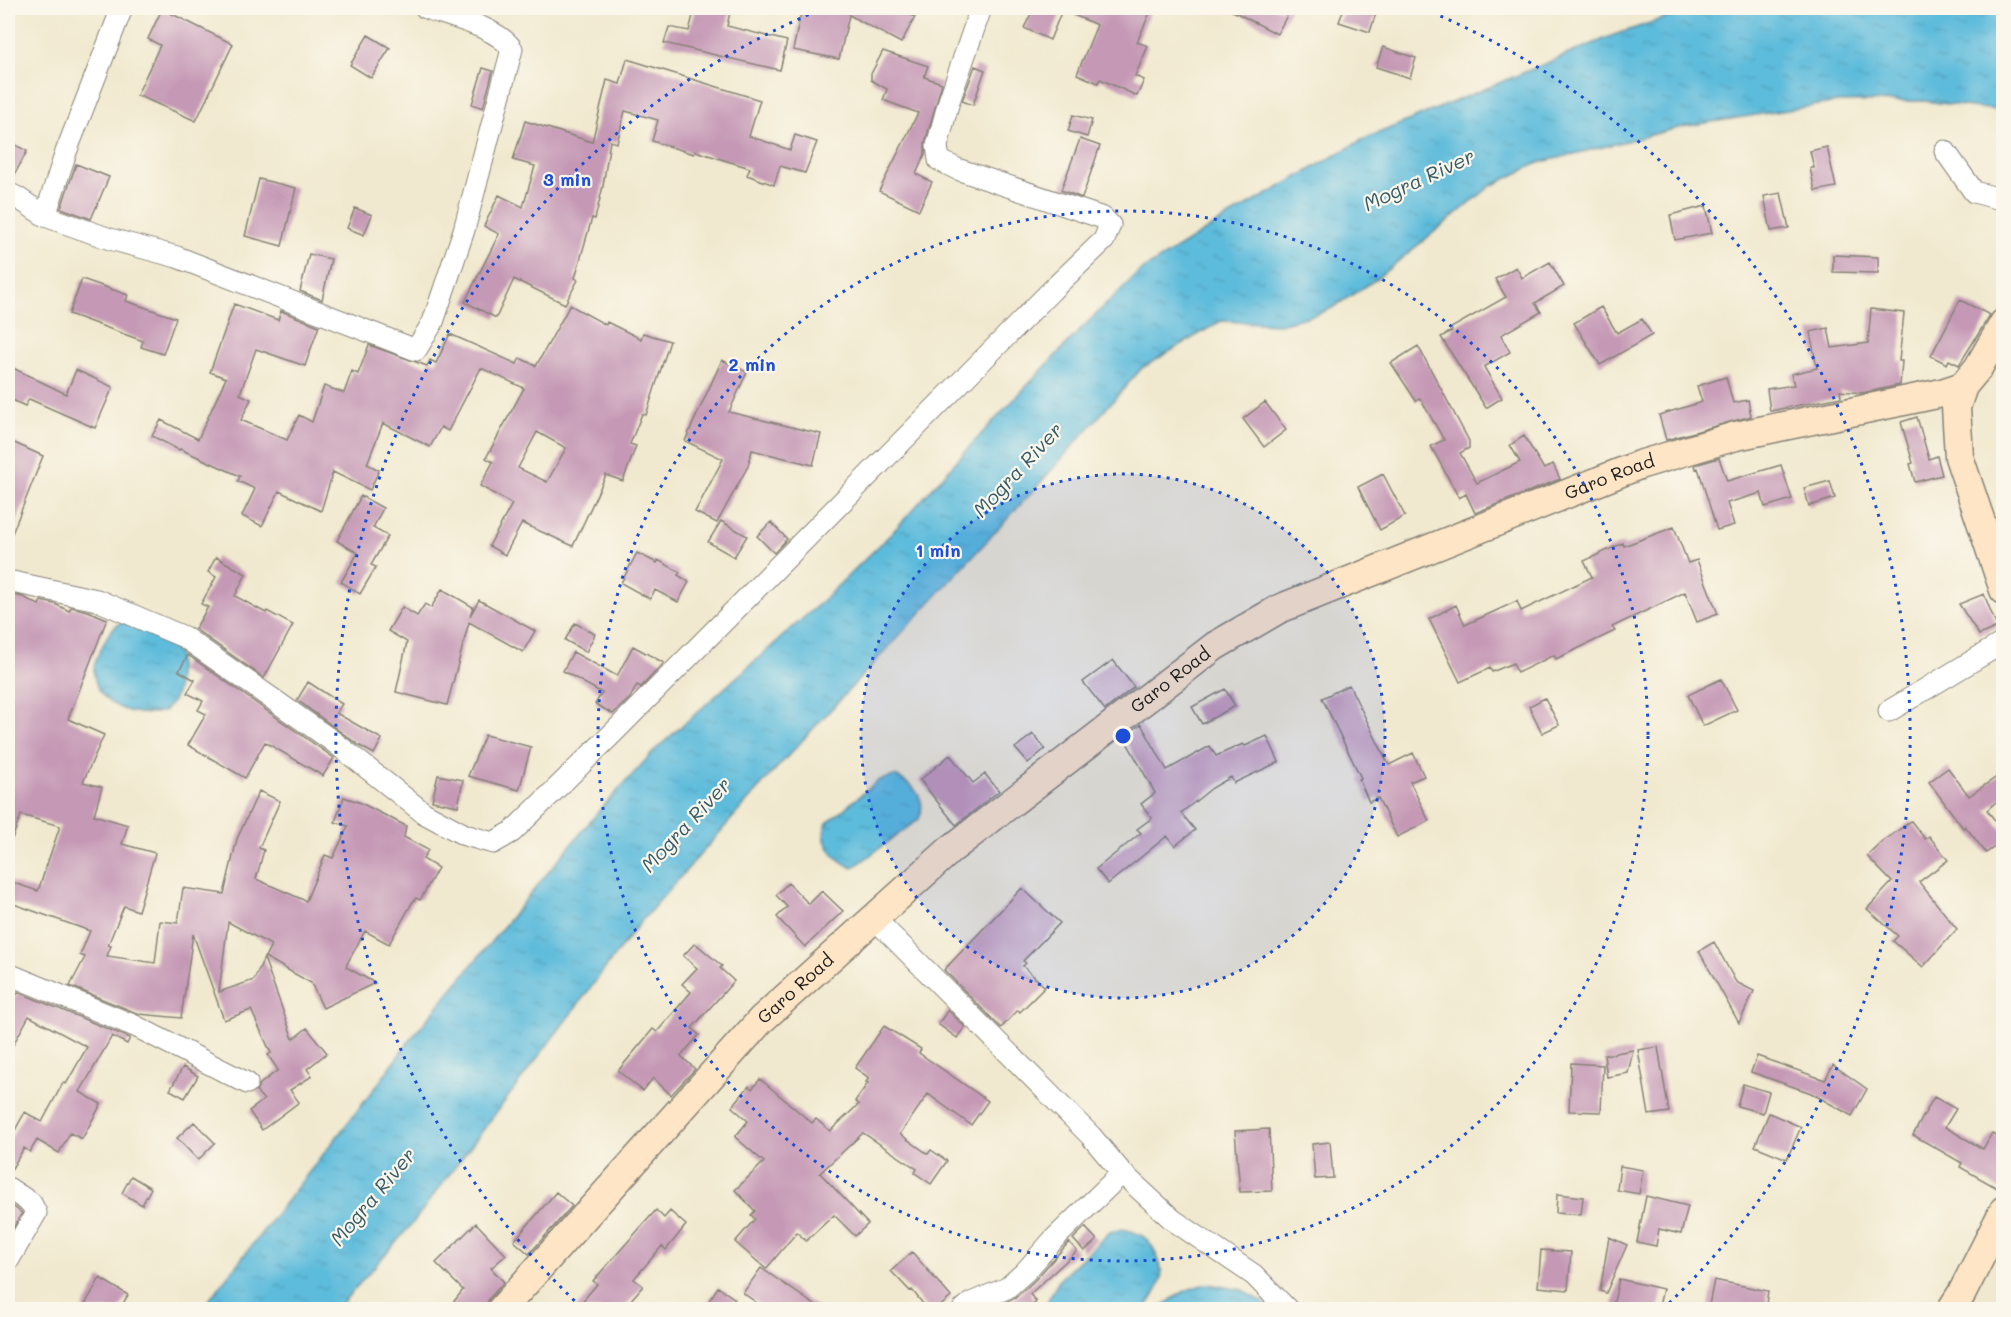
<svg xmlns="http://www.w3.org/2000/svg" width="2011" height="1317" font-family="Mali,sans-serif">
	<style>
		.water { fill: url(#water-ripples); stroke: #3c6c7c; stroke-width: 1.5 }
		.building { fill: #c599b5; fill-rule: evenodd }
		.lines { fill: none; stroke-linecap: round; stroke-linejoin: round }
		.street-casing { stroke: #868276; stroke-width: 23 }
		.secondary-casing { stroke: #868276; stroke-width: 31 }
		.street { stroke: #fff; stroke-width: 21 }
		.secondary { stroke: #fde5c5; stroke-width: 28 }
		.ring { fill: none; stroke: #1d4ed8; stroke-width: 3; stroke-dasharray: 3 6 }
		.labels { text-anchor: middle; stroke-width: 4.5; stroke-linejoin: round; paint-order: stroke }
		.street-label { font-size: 18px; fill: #1c1c1c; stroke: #fbf7ec }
		.water-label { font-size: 20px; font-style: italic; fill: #365c68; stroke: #fbf7ec }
		.centre { fill: #1d4ed8; stroke: #fbf7ec; stroke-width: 3 }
		.ring-label { font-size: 18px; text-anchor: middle; font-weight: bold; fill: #1d4ed8; stroke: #fbf7ec; stroke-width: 4.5; stroke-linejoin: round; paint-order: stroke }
	</style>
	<defs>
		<pattern id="water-ripples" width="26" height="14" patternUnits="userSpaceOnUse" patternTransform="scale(1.5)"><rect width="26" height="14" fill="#5dbbdb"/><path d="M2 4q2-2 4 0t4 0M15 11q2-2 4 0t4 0" fill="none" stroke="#50a0bb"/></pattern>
	</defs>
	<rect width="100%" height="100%" fill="#fbf7ec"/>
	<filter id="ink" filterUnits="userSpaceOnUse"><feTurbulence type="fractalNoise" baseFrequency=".0167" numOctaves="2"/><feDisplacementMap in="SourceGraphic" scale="12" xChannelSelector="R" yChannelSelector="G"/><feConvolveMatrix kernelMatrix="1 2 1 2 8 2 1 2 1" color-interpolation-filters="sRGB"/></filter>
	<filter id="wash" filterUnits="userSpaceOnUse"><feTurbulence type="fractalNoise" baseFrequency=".008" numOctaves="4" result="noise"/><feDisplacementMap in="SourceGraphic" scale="24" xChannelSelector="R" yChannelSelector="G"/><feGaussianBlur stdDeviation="1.35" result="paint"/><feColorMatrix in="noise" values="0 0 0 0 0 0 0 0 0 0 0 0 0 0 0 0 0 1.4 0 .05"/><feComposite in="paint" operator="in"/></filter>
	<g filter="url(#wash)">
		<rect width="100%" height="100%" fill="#f1e9cf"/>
		<path class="water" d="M1695,8h259l49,4v99l-79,-10 -86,1 -151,24 -149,37 -47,23 -116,94 -43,28 -14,6 -39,10 -58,-3 -79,47 -109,123 -258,279 -137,155 -226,299 -75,85h-135l173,-221 35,-48 188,-228 58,-63 163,-145 73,-71 78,-87 111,-117 58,-57 87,-54 136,-78 252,-105z
			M122,622l12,1 35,14 10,20 -2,33 -4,11 -9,10c-28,8 -66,-4 -70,-37 -1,-8 4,-20 8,-27 5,-11 9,-19 20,-25z
			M895,776c18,8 33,23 24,43l-66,49c-17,-7 -36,-27 -26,-45l52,-43z
			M1122,1229c8,1 15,4 22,8 10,7 20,31 17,43 -3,11 -10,20 -16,29h-100l3,-9 12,-21 50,-47z
			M1207,1284l35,6 32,19 -115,1c15,-14 28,-22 48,-26z"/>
		<g id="blocks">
			<path class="building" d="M695,8h15l20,4 -3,14 60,15 -7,29 -116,-27 5,-16 20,4z
				M802,8h94l19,9 -14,26 -52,-28 -10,44 -46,-9z
				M1034,8h118l-15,34 11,4 -13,30 9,4 -7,16 -37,-17 -2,4 -21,-9 20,-49 -35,-15 -12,30 -26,-12z
				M1227,8h64l-14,26z
				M1344,8h14l18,5 -6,19 -31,-10z
				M162,9l71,35 -37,77 -59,-26 23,-50 -12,-6z
				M368,35l22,13 -19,30 -21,-13z
				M1383,47l33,11 -6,20 -34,-11z
				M883,51l45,15 -4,11 18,6 -17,60v11l-9,20 16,8 -13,28 -40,-19 39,-78 -35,-13 4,-11 -16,-9v-6z
				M627,59l133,41 -11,36 41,14 5,-15 22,7 -12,31 -25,-7 -6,19 -27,-10 3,-7 -55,-17 -1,3 -42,-13 6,-21 -33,-9 -8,32 -7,-2 -7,45 -8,33 -3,-1 -17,60 3,2 -13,24 -51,-25 -18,39 -31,-16 34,-68 -15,-8 15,-31 24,12 12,-41 -22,-6 12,-39 67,21 15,-62 13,4z
				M975,66l10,4 -12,35 -11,-4z
				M483,68l10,3 -10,37 -11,-4z
				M1073,115l19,5 -5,17 -19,-6z
				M1080,139l20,7 -18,52 -21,-8z
				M8,141l19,10 -16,30 -3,-1z
				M1827,147l9,40 -21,4 -5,-23h4l-4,-17z
				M76,164l33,13 -18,42 -30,-11z
				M259,179l37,9 -14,58 -37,-10z
				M1781,193l8,35 -18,3 -7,-35z
				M1706,206l6,27 -37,7 -5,-25z
				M355,208l17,7 -8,20 -17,-7z
				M309,254l22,5 -9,41 -22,-9z
				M1833,255l45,2v16l-45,-1z
				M1550,262l14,24 -29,17 6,9 -40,23 9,17 -26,15 18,31 -16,10 -45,-71 11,-6 -1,-3 55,-31 -11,-18 21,-12 6,11z
				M82,279l46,16 -2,6 50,17 -13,36 -22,-7 2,-6 -74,-27z
				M1960,300l30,15 -31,50 -10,-5 -2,4 -16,-8z
				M234,304l44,16 3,-9 38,15 -14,40 -49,-17 -16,45 11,5 -10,21 46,20 12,-25 13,7 12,-36 20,7 8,-22 6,3 11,-29 58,21 3,-6 6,3 14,-29 67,30 3,-6 16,8 34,-61 36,20 1,-3 34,17 2,-6 27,8 -24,74 -4,-1 -12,30 6,2 -13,35 -17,-6 -33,71 -51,-23 -17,32 -16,-9 23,-42 -32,-18 13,-24 -7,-4 38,-70 -43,-20 -33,63 -7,-4 -11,20 -47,-24 -16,41 12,6 -9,20 -37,-18 -12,39 -42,-20 -17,35 -20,-10 13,-27 -17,-8 2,-5 -60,-27 -1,1 -27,-14 9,-16 37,19 28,-61 -16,-6zM537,432l29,16 -19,34 -29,-14z
				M1601,307l16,26 25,-14 10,16 -52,30 -26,-42z
				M1871,309l33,4 -5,48h3l-2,24 -37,8 -23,-2 1,6 -71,14 -3,-22 27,-4 -3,-11 26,-6 -7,-36 18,-4 4,20 36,-5z
				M1418,346l51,95v7l-9,5 17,30 43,-21 -10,-17 14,-9 20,33 9,-5 7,15 -85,34 -9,-19 -7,4 -28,-52 13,-6 -24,-42 -4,3 -25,-38z
				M722,360l25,12 -18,40 92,22 -8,31 -61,-15 -4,16 -31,57 -22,-11 28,-53 -38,-18z
				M8,368l4,2 1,-2 53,26 10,-24 37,17 -18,41 -66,-29 -4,7 -17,-8z
				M1726,377l7,26 15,-3 3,16 -85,24 -7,-25 43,-13 -5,-16z
				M1265,402l21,28 -22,17 -21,-28z
				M1917,417l12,42 8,-3 5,19 -27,7 -5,-18 3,-1 -12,-41z
				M8,440l35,16 -34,85h-1z
				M1719,458l8,23 54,-16 11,34 -27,8 -4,-14 -34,10 7,22 -17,5 -19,-62 -2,1 -1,-4z
				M1383,474l22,42 -25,14 -22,-43z
				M1830,481l5,17 -26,8 -5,-18z
				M361,496l22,12 -10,20 15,8 -17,29 5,2 -16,27 -19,-12 17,-29 -21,-12z
				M721,521l26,15 -13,21 -26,-15z
				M771,522l16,17 -13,14 -17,-17z
				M1674,527l14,36 9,-3 21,54 -21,8 -12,-30 -73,35 3,4 -59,28 -2,-4 -37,18 -4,-10 -21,9 -2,-4 -30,14 -31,-63 27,-14 9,20 52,-24 4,10 71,-34 -8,-16 39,-18 1,3z
				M637,553l20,10 1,-3 22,12 -2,3 11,7 -11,20 -23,-12 -5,9 -29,-16z
				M216,557l30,17 -11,22 31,17 1,-2 26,14 -29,53 -69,-49 13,-22 -7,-3 15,-27 -8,-5z
				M442,589l31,18 -3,9 9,-16 56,31 -12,21 -54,-30 -22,83 -51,-13 11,-50 -19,-11 14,-24 15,9 8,-12 6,4z
				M8,594l15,3 16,8 2,-4 14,3 14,7 2,-4 17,4 19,8 -39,100 36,16 -21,47 19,5 -8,28 34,10 -6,19 33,9 -17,58 -14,-5 -16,39 3,1 -4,10 48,7 5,-42 18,2 5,-35 41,6 13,-55 22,-48 21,10 -21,47 5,2 -8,29 50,22 19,-46 8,3 15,-32 -13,-4 9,-25 17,6 45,23 -2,11 24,13 -5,9 15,9 -18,32 -4,-2 -4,5 -23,41 -24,-13 -17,31 -2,5 29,16 -52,25 -12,-25 -46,-26 6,-12 -43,-23 -9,70 35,-12 10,-22 29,81 14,-11 20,25 -20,16 5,7 -22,14 9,12 -37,28 -13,-19 15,-11 -8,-9 4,-7 18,-14 -10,-15 3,-2 -20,-43 -27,10 -31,-86 -12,84 -42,-4 -69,-28 15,-29 -5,-2 10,-24 -82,-29v-21l30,10 22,-65 -39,-11 -12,32h-1z
				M1984,594l13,33 -18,8 -20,-31z
				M575,623l20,11 -9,18 -21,-12z
				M633,646l31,17 -23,24 -4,-2 -7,13 -17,16 -18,-10 7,-11 -39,-22 10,-19 44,24z
				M188,655l146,103 -11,18 -58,-34 -20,36 -57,-33 18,-31 -8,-4 5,-9 -16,-8 8,-13 -16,-9z
				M1113,660l21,27 -29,23 -22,-28z
				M1721,679l16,31 -34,16 -15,-31z
				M308,682l34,22 -6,9 46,26 -8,15 -14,-8 -63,-46z
				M1349,685l40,80 24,-12 11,23 -14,6 19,39 -32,16 -19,-39 -9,4 -10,-23 2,-1 -39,-80z
				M1225,689l10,17 -33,18 -10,-17z
				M1545,698l14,27 -17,8 -13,-27z
				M1141,724l26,46 43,-24 6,10 27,-12 2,2 22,-10 12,26 -45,21 -3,-6 -19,11 -31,25 14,17 -20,16 -8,-10 -59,48 -12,-15 45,-36 -4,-4 15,-11 -11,-14 14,-11 -31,-56z
				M1033,734l12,15 -17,14 -13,-15z
				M485,735l46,12 -12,43 -51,-14z
				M950,755l23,28 12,-9 14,17 -43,34 -36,-45z
				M1948,768l21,28 35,-24v23l-17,15 17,22v8l-18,13 -21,-27 -2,2 -34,-46z
				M438,775l25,5 -5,26 -26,-5z
				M1911,821l14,18 4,-3 19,24 -29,22 38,47 -34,38 -30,-26 5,-5 -31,-27 25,-27 -25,-26 15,-14z
				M788,883l21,21 13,-13 21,20 -38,36 -28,-30 10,-10 -11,-12z
				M1022,888l38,35 -37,38 3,2 -3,3 22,21 -25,25 -2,-2 -17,18 -57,-58z
				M1714,942l22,40 18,9 -15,32 -40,-72z
				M695,943l27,23 -2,2 14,13 -42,47 7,7 -18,21 14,13 -24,26 -18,-17 -10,13 -25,-20 35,-42 4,3 34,-40 -9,-8 15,-16 -14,-12z
				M18,992l112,46 -3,6 -15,-8 -32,56 21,12 -19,35 -12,-6 -11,20 -22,-13 -7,12 -6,-4 -16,27v-32l17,-31 17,10 21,-39 3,1 21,-37 -58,-31 -21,38v-45z
				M948,1010l17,17 -8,11 -19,-14z
				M884,1026l37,23 -2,4 69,48 -17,24 -43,-31 -28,40 28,20 3,-4 16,11 -16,23 -16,-11 2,-4 -54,-36 -43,40 48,51 -13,12 -21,-21 -28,26 -9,-9 -31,37 -31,-27 20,-23 -4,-4 4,-4 -20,-21 29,-28 -29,-25 13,-16 -16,-14 17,-21 3,3 8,-10 52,44 4,-4 14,12 29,-27 -4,-3 13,-18 -2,-1 3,-4 -14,-10z
				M1658,1047l11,65 -20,3 -11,-65z
				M1633,1050l-5,23 -21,4 -3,-22z
				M1757,1056l68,24 8,-15 34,24 -15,27 -41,-23 -60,-21z
				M1571,1063l32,2 -2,47 -32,-1z
				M183,1067l15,9 -13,22 -15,-8z
				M1743,1084l26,8 -6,21 -26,-7z
				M1934,1097l22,12 -11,18 38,22 9,-16 12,7v52l-44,-25 2,-4 -49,-28z
				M1769,1113l32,14 -14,32 -32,-13z
				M194,1122l21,21 -17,17 -21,-22z
				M1269,1129l3,62 -32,1 -5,-61z
				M1330,1142l3,36 -18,1 -3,-35z
				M1620,1166l23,4 -4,24 -22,-4z
				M131,1176l20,12 -9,17 -20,-12z
				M556,1192l16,14 -43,48 -15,-13z
				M1557,1194l26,3 -2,18 -25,-2z
				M1646,1196l42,10 -7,28 -22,-5 -3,17 -19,-4z
				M8,1203l14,10 -14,24z
				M656,1210l8,8 6,-7 16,14 -20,25 -4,-4 -28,33 9,7 -21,24h-47l22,-26 -4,-3z
				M476,1223l30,32 -15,13 13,14 -15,17 -4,11h-38l16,-20 -27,-27z
				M1085,1227l12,13 -13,11 -11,-12z
				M1609,1237l18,8 -21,48 -6,-2z
				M1069,1242l8,9 -47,43 6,8 -8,8h-21l-5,-6 13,-6 19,-17z
				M1541,1250l30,2 -3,38 -30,-3z
				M912,1252l39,45 -15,13h-8l-16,-20 -2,1 -19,-20z
				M761,1268l61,42h-55l-24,-17z
				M100,1278l28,17 -9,15h-37z
				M1619,1279l44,10 -5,21h-46z
				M1714,1280l54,11 -3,19h-36l-20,-5z
				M718,1287l17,12 -8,11h-9l-10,-8z"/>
		</g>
	</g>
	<g filter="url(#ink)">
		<use href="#blocks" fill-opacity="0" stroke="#868276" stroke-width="1.5"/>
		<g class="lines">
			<g class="street-casing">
				<path id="street" d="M1945,151l29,41 30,8
					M8,193l10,5 27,18 65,23 67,18 239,93 17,-28 31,-92 48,-181c-15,-22 -61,-32 -86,-41
					M45,216l21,-64 56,-144
					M8,581l89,19 87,37 150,105 90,71 41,22 28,8 19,-11 100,-98 441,-445 51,-49 6,-15 -7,-7 -146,-49 -18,-9 -2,-14 12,-45 32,-93
					M1889,711l115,-69
					M874,918l217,218 31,37 51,47 81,55 34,35
					M8,974l127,52 112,57
					M8,1188l23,15 5,10 -28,48
					M963,1310l8,-7 36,-15 18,-16 28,-32 69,-67"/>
			</g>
			<g class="secondary-casing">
				<g id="secondary">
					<path d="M2004,323l-26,45 -15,18 -7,21 3,50 45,133"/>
					<path id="s1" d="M501,1310l260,-290 189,-170 265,-204 64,-37 360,-144 97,-29 206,-43 21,-7"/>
					<path d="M1951,1310l11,-17 42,-83"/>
				</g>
			</g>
			<use href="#street" class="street"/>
			<use href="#secondary" class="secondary"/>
		</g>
	</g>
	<circle cx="1123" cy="736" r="262" fill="#1d4ed8" fill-opacity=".12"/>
	<g class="ring">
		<circle cx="1123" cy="736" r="262"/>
		<circle cx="1123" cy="736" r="525"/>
		<path d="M581 1307A787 787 0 0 1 822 9M1424 9A787 787 0 0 1 1665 1307"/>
	</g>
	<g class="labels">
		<g class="street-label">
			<text dy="6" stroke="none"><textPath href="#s1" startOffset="1408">Garo Road</textPath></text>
			<text dy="6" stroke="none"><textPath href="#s1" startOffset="922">Garo Road</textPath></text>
			<text dy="6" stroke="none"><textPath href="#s1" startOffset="436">Garo Road</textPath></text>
		</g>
		<g class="water-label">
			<text transform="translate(1419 180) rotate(-25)" y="7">Mogra River</text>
			<text transform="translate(1018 470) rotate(-47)" y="7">Mogra River</text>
			<text transform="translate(686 825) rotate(-47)" y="7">Mogra River</text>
			<text transform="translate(373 1197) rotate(-50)" y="7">Mogra River</text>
		</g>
	</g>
	<circle cx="1123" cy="736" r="9" class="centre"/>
	<g class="ring-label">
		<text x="567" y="186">3 min</text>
		<text x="752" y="371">2 min</text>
		<text x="938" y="557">1 min</text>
	</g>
	<rect width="2011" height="1317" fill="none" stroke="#fbf7ec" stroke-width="30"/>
</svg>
